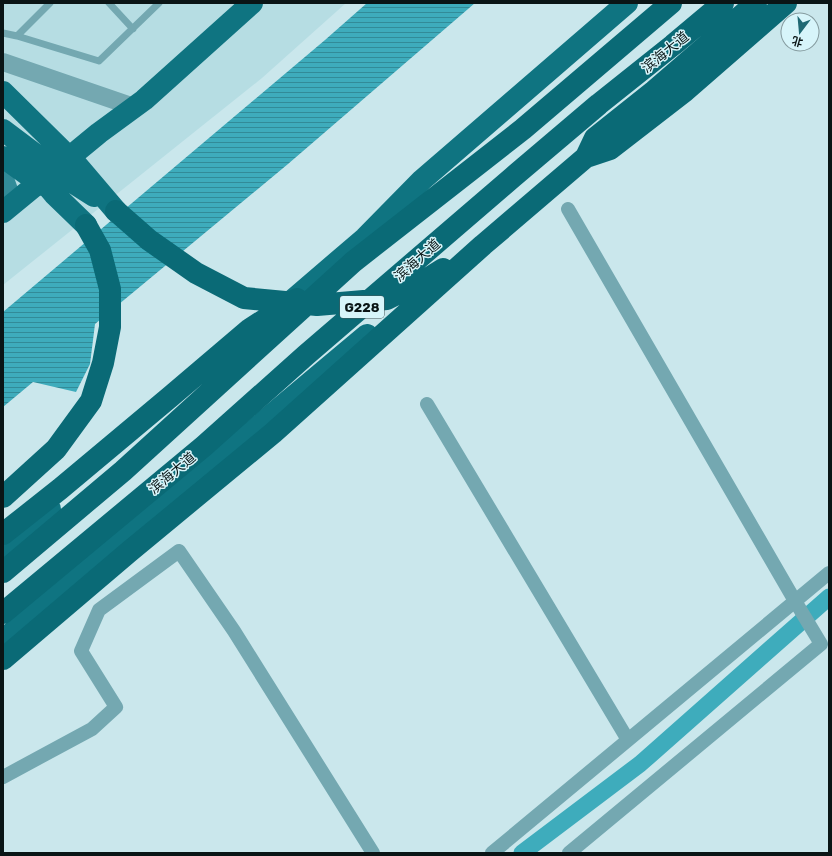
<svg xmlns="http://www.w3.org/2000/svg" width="832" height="856" font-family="Rubik,'Noto Sans SC',sans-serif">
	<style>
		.built { fill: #b6dde3 }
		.water { fill: url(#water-rules) }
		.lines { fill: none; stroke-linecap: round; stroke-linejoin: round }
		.canal { stroke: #3eacbc; stroke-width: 17 }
		.service { stroke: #74a8b1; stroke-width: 7 }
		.minor { stroke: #74a8b1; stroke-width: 14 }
		.tertiary { stroke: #74a8b1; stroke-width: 18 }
		.secondary { stroke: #328c99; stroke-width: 20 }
		.primary { stroke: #0f7481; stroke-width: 22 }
		.trunk { stroke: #0a6a76; stroke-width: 22 }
		.labels { text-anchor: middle; stroke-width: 3; stroke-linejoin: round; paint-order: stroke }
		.shield { fill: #d7f5fa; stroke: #48585a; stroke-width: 1 }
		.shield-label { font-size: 13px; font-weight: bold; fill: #0a1516 }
		.street-label { font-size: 14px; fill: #0a1516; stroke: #d7f5fa }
	</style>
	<defs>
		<pattern id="water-rules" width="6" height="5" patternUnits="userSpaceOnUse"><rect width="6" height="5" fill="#3eacbc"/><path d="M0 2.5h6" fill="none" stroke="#328b98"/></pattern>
	</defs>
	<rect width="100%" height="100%" fill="#cae7ec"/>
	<path class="built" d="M3,3h343l-84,75 -259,207z"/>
	<path class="water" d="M367,3h108l-187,161 -193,160 -5,40 -14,28 -43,-10 -30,25v-95l322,-272z"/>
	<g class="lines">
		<path class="canal" d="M522,853l118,-89 189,-167"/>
		<path class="service" d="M50,3l-33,33 82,25 60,-58
			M109,3l24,26
			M3,33l14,3"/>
		<path class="minor" d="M568,209l227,392 26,43 -252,209
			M427,404l201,336
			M3,777l89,-48 24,-22 -35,-56 18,-41 80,-59 55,80 139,222
			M492,853l337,-280"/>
		<path class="tertiary" d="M3,62l131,45"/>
		<path class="secondary" d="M3,176l5,14 7,12"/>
		<path class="primary" d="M3,92l73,72 40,47
			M3,130l69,52 22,14
			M3,157l39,28
			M33,169l21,25 32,31
			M3,212l96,-79 45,-33 108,-97
			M281,310l84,-72 57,-58 205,-177
			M3,550l47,-41
			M3,640l364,-305"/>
		<path class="trunk" d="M586,157l9,-19 59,-47 102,-88
			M116,211l33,29 47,33 48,25 73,7 70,-6 40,-20 16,-10
			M3,497l53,-48 35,-48 12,-38 7,-36v-38l-10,-39 -14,-25
			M3,534l57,-45 110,-92 80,-68 47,-30
			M3,572l120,-101 230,-209 170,-133 148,-126
			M3,613l201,-167 102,-91 207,-178 86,-73 74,-59 50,-42
			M3,659l127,-108 143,-118 210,-188 103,-88 24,-8 75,-58 101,-88"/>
	</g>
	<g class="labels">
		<rect class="shield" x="340" y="296" width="44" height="22" rx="3"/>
		<g class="shield-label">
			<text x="362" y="312">G228</text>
		</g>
		<g class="street-label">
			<text transform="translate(665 52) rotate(-39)" y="5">滨海大道</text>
			<text transform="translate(417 260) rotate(-41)" y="5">滨海大道</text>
			<text transform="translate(172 473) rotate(-40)" y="5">滨海大道</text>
		</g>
	</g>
	<rect width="832" height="856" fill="none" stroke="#0a1516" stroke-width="8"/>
	<g transform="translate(800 32) rotate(196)"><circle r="19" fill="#d7f5fa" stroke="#859b9f"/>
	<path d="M0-3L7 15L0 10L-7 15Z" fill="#1f6974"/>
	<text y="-6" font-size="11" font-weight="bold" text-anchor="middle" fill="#0a1516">北</text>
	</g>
</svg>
